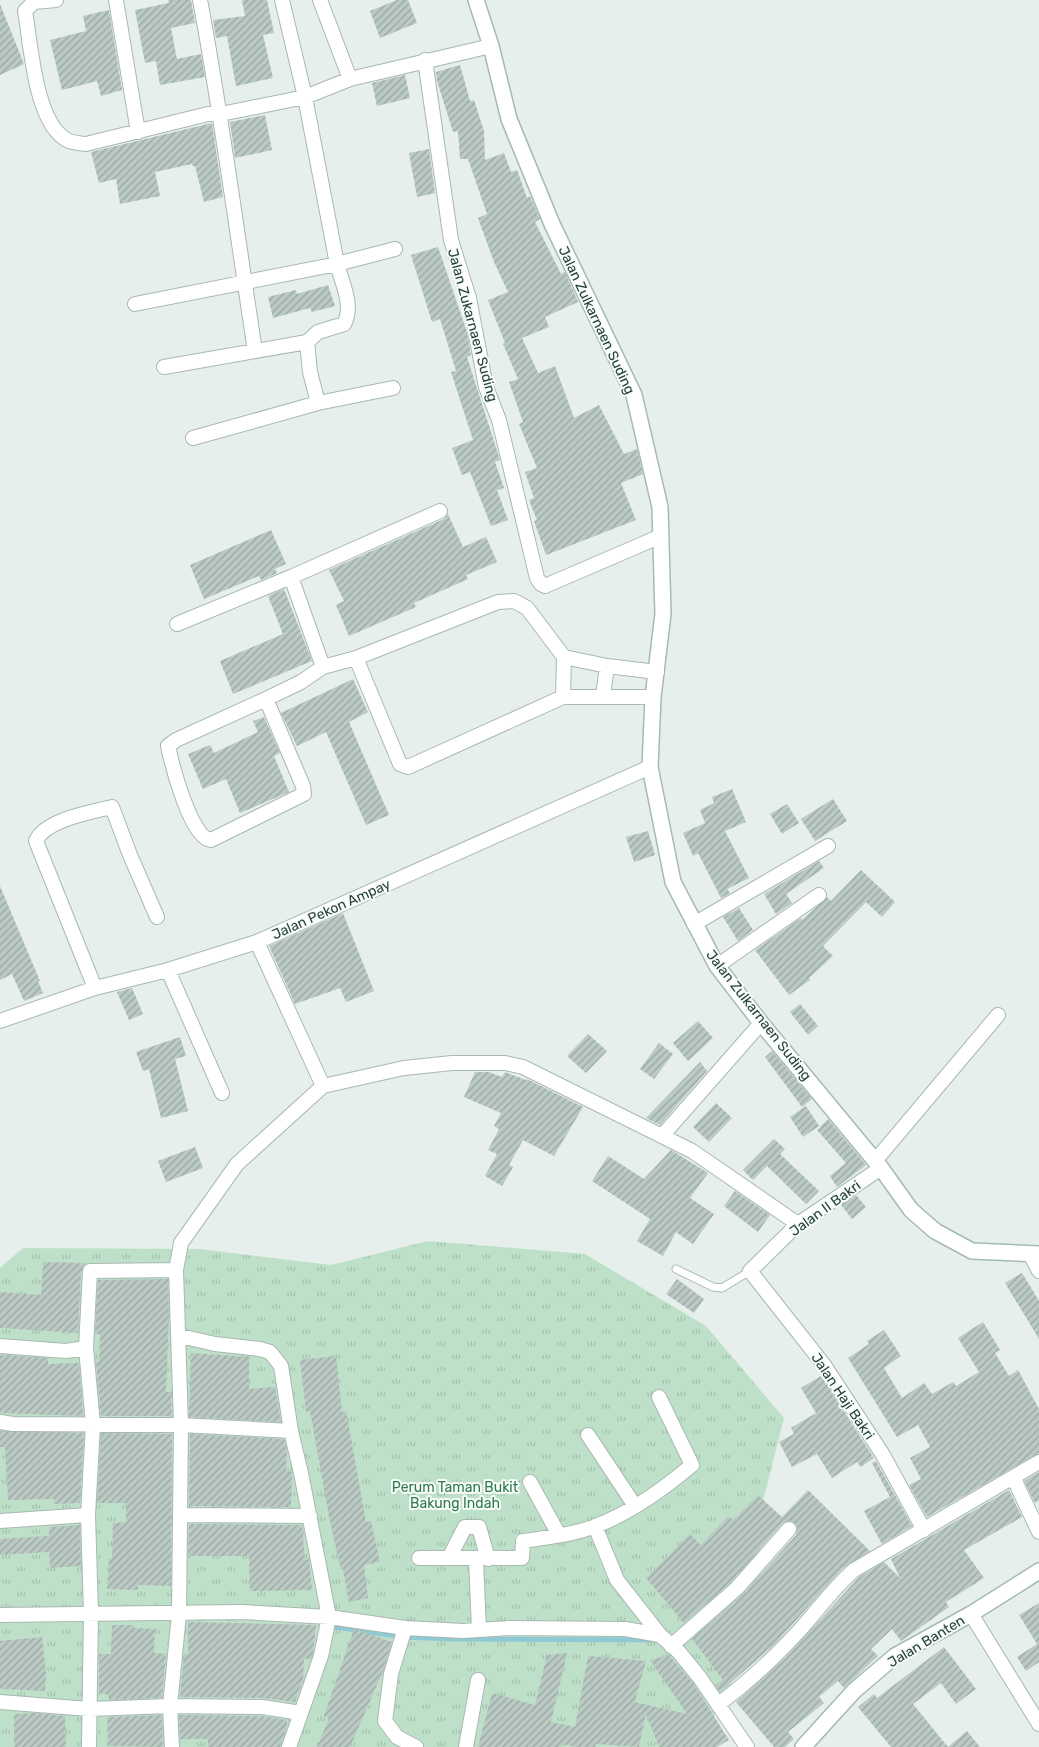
<svg xmlns="http://www.w3.org/2000/svg" width="1039" height="1747" font-family="Rubik,sans-serif">
	<style>
		.grass { fill: url(#grass-tufts) }
		.lines { fill: none; stroke-linecap: round; stroke-linejoin: round }
		.stream { stroke: #8ec9d4; stroke-width: 5 }
		.building { fill: url(#building-hatch) }
		.lane-casing { stroke: #a8b8b2; stroke-width: 9 }
		.street-casing { stroke: #a8b8b2; stroke-width: 16 }
		.secondary-casing { stroke: #a4bbb3; stroke-width: 18 }
		.lane { stroke: #fff; stroke-width: 7 }
		.street { stroke: #fff; stroke-width: 14 }
		.secondary { stroke: #fff; stroke-width: 15 }
		.labels { text-anchor: middle; stroke-width: 4; stroke-linejoin: round; paint-order: stroke }
		.street-label { font-size: 14px; fill: #24423a; stroke: #f7fbf9 }
		.park-label { font-size: 14px; fill: #2d7a4b; stroke: #f7fbf9 }
	</style>
	<defs>
		<pattern id="grass-tufts" width="24" height="20" patternUnits="userSpaceOnUse" patternTransform="scale(1.25)"><rect width="24" height="20" fill="#bfe0c8"/><path d="M3 7l-1-3M5 7V3M7 7l1-3M15 17l-1-3M17 17v-4M19 17l1-3" fill="none" stroke="#a4c1ad"/></pattern>
		<pattern id="building-hatch" width="6" height="6" patternUnits="userSpaceOnUse" patternTransform="scale(1.25)"><rect width="6" height="6" fill="#bbcac4"/><path d="M-1 1l2-2M0 6l6-6M5 7l2-2" fill="none" stroke="#98a6a0"/></pattern>
	</defs>
	<rect width="100%" height="100%" fill="#e6efeb"/>
	<path class="grass" d="M428,1241l157,13 121,72 78,92 -24,95 1,115 -54,101 -13,18h-694v-479l23,-20 176,1 132,16z"/>
	<g class="lines">
		<path class="stream" d="M329,1626l74,11 48,2 206,1"/>
	</g>
	<path class="building" d="M168,0h23l4,23 -24,5 6,31 24,-5 4,23 -45,8 -4,-24 -11,2 -10,-53 34,-7z
		M242,0h25l7,33 -11,2 10,43 -37,8 -9,-50 -11,2 -3,-18 32,-4z
		M397,0h11l9,23 -37,15 -10,-27z
		M0,4l24,60 -24,11z
		M109,10l13,80 -21,6 -4,-15 -35,9 -12,-50 36,-9 -3,-15z
		M460,65l10,36 4,-1 10,31 1,29 19,-7 7,19 6,-2 10,28 3,-2 10,23 -5,3 26,52 4,-2 13,30 -33,15 4,10 -27,11 16,35 17,-7 19,52 25,-13 25,49 13,-5 6,25 -22,9 15,37 -90,35 -12,-34 3,-1 -8,-20 5,-2 -9,-26 12,-4 -18,-44 4,-2 -14,-40 9,-3 -15,-35 2,-1 -17,-43 20,-8 -14,-30 -16,-44 9,-4 -19,-55h-8l-2,-28 -5,1 -16,-51 -1,-9z
		M405,75l5,23 -33,8 -5,-23z
		M265,115l7,35 -37,8 -5,-36z
		M212,123l11,74 -19,5 -9,-36h-3v-2l-37,8 5,24 -40,8 -4,-25 -17,4 -8,-31z
		M429,149l6,44 -18,4 -8,-44z
		M438,247l29,85 4,23 -4,2 33,103 -5,2 9,26 -7,2 11,30 -17,6 -21,-54 -8,3 -10,-27 21,-8 -22,-68 5,-1 -16,-52 -8,3 -21,-67z
		M328,285l7,21 -23,6 -2,-4 -37,10 -5,-21 28,-7 1,4z
		M448,514l15,33 23,-10 11,25 -31,13 2,4 -54,24 2,4 -67,29 -13,-31 8,-4 -15,-31 115,-51z
		M271,530l15,34 -11,5 2,4 -16,7 -2,-4 -55,23 -14,-34z
		M284,589l28,72 -79,33 -13,-33 63,-27 -15,-38z
		M353,679l15,33 -19,10 40,93 -23,10 -40,-93 -29,14 -16,-33z
		M264,717l16,36 -6,3 15,36 -49,21 -14,-34 -23,10 -15,-35 22,-9 4,8 44,-21 -5,-11z
		M732,789l14,33 -21,9 24,47 -22,11 3,4 -9,5 -23,-45 -5,3 -10,-23 22,-10 -5,-13 14,-7 -2,-6z
		M833,799l14,22 -32,20 -14,-22z
		M787,804l12,19 -17,11 -12,-20z
		M648,831l7,24 -21,7 -8,-25z
		M819,861l5,7 -38,26 6,9 -16,11 -12,-20z
		M861,870l34,32 -13,15 -16,-15 -43,44 10,10 -24,22 1,2 -21,15 -34,-45 46,-32 1,2 25,-23 4,4z
		M0,886l40,95h-2l5,12 -19,8 -12,-27 -12,6z
		M739,908l14,22 -15,11 -15,-24z
		M343,913l31,78 -28,11 -6,-14 -45,16 -26,-58z
		M132,988l11,26 -14,6 -12,-28z
		M800,1004l18,22 -10,9 -18,-23z
		M698,1021l15,17 -25,23 -15,-18z
		M588,1034l19,17 -21,22 -19,-17z
		M180,1037l6,19 -11,3 13,52 -27,7 -12,-49 -6,2 -7,-19z
		M659,1043l14,11 -19,25 -14,-10z
		M772,1051l40,48 -10,8 -37,-50z
		M700,1062l7,9 -47,54 -14,-7z
		M475,1072h14l13,5 3,-5 21,8 1,-1 56,28 -29,49 -31,-16 -14,25 4,2 -11,19 -17,-10 12,-22 -9,-4 11,-21 -5,-3 7,-13 -37,-16z
		M716,1103l16,15 -23,24 -16,-15z
		M806,1106l13,20 -16,11 -13,-20z
		M828,1119l38,46 -29,22 -7,-11 16,-13 -29,-33z
		M774,1139l11,10 -5,5 39,37 -13,13 -39,-38 -14,14 -10,-10z
		M195,1147l8,21 -37,14 -8,-21z
		M671,1150l37,23 -18,25 24,16 -21,30 -17,-12 -13,24 -26,-15 13,-22 -58,-38 16,-25 36,23z
		M735,1191l35,24 -12,17 -34,-26z
		M856,1195l10,12 -14,12 -11,-14z
		M43,1262l42,1 -4,8 -3,62 -78,-5v-36l41,3z
		M1022,1273l17,28v38l-34,-56z
		M168,1279l1,37 -3,76h5l1,24h-71l-5,-54h3l1,-28h-5l3,-54z
		M677,1279l27,20 -10,14 -28,-19z
		M983,1322l17,28 -5,3 14,23 9,-6 21,39v44l-112,64 -18,-32 12,-6 -11,-21 20,-11 -12,-22 -21,12 -49,-79 21,-14 -2,-3 17,-11 17,26 -17,12 18,30 22,-15 8,11 21,-12 3,4 23,-14 -21,-34z
		M191,1353l58,4v32l26,-2 6,35 -92,-5z
		M0,1355l48,3v6l31,-1 4,53 -83,-3z
		M336,1356l6,56 4,-1 20,111 5,-1 9,41 -16,3 4,33 -19,4 -6,-33 -2,1 -12,-53 -19,-106 -4,1 -6,-52z
		M821,1376l53,82 -13,9 -4,-5 -25,16 -15,-24 -25,13 -13,-25 15,-8 -3,-6 25,-15 -15,-25z
		M0,1431l84,2 -4,70 -26,1v-5l-46,1 -3,-53h-5z
		M101,1433l71,1 -1,152 -33,-1v5l-31,-1 2,-30h3l1,-36 13,-1v-19h-29z
		M190,1434l94,5 3,11 -1,21 6,1 -1,35 -102,-1z
		M876,1461l36,65 -30,18 -18,-33 26,-14 -18,-34z
		M1039,1472v29l-4,2 -11,-22z
		M808,1490l62,61 -28,18 -68,76 -54,47 -5,-7 8,-5 -31,-41 51,-45 53,-59 1,-9 -6,-5 -8,2 -52,59 -47,41 -38,-45 44,-44 11,11 27,-29 5,4 25,-25 24,22z
		M1009,1490l13,27 -58,33 20,28 -38,24 3,5 -48,34 -9,-12 -21,20 7,7 -34,32 -6,-7 -19,16 5,6 -36,29 6,7 -9,8h-11l-38,-45 50,-45 73,-80 25,-15 16,16 -9,-19z
		M189,1524l113,1 3,35 4,-1 3,31 -62,1 -1,-35h-61z
		M80,1525l1,41 -31,2 -1,-16 -49,3v-16l49,-3v-9z
		M1039,1603v59l-13,9 -9,-14 20,-13 -18,-29z
		M188,1622l128,3 -3,29 -2,5 -7,-1 -1,22 -8,22 -33,-4 -82,-1 4,-43h4z
		M112,1625h22v3l21,1 -1,24 12,1 -4,44 -53,2v-6h-10v-40h12z
		M354,1629l38,13 -9,29 -33,76h-33l12,-29 -5,-2z
		M42,1637l4,37 -1,17 -45,-2v-48z
		M944,1647l32,42 -20,15 -15,-21 -28,21 35,43 19,-16 13,16h-89l-33,-40 16,-13 3,4z
		M567,1653l-16,69 24,5 13,-71 58,5 -11,41 52,12 -37,-54 19,-5 24,28 36,57 -12,7h-58l-13,-33 -7,33 -43,-3 -1,3h-19l-15,-3 -1,3h-82l14,-54 43,12 12,-50z
		M33,1713l32,3 1,31h-52v-33z
		M162,1715l1,32 -55,-1 -1,-29z
		M179,1715l82,1 26,4v6l-7,21h-72v-8h-28z"/>
	<g class="lines">
		<g class="lane-casing">
			<path id="lane" d="M676,1269l37,18 9,1 28,-17"/>
		</g>
		<g class="street-casing">
			<path id="street" d="M56,0l-22,2 -9,9c6,34 10,112 42,129 5,3 13,3 19,4l122,-30h13l84,-17 45,-18 141,-33
				M116,0l22,132
				M200,0c22,117 37,234 55,351
				M282,0l23,97 32,167 58,-15
				M320,0l30,79
				M425,60l26,180 18,58 17,89 13,33 38,158 4,6 4,2 116,-50
				M135,304l202,-40c5,19 17,42 7,60l-26,8 -11,10 3,30 8,31 75,-15
				M164,367l143,-25
				M193,438l125,-35
				M291,577l32,90
				M177,624l114,-47 149,-66
				M356,658l44,106 8,3 155,-70h90
				M603,696l4,-30
				M563,697l1,-40
				M266,699l35,-17 22,-15 33,-9 142,-56 16,-1 13,7 37,49 43,9 50,6
				M266,699l37,87 1,8 -93,46c-20,-1 -39,-75 -43,-94l8,-6z
				M694,924l134,-78
				M257,942l66,144
				M717,966l102,-71
				M168,970l54,123
				M95,988l-59,-147c9,-21 55,-29 76,-34l18,48 27,62
				M0,1021l95,-33 73,-18 89,-28 393,-175
				M662,1136l99,-113
				M875,1161l123,-146
				M881,1168l-83,56 -48,47 74,94 59,90 41,75
				M1030,1254l9,17
				M176,1270l5,-27 56,-79 86,-78 81,-18 48,-5h53l18,4 169,84 106,73
				M180,1336l35,8 45,5 10,3 11,14 10,65 10,42 28,144 -8,39 -32,91
				M0,1346l66,5 20,-3
				M0,1422l13,2 168,1 110,6
				M588,1435l47,71
				M1013,1477l26,55
				M530,1482l29,53
				M180,1515l130,1
				M0,1521l88,-6
				M595,1526l22,54 43,55
				M419,1558h103l1,-17c19,-3 39,-5 57,-10 41,-11 80,-39 112,-66l-33,-68
				M449,1558l16,-31h14l9,32
				M476,1559l3,71
				M971,1614l68,110
				M0,1615l241,-3 88,5 76,11 58,3 47,-3 115,1 35,6 19,17 21,26 47,69
				M405,1628l-14,46 -6,47 12,16 19,10
				M671,1646l66,-58 52,-59
				M0,1702l89,7 81,-3 92,1 39,6
				M719,1704c34,-26 66,-56 93,-88 14,-17 26,-32 42,-46l185,-108
				M89,1747l2,-134 -3,-98 5,-91 -7,-76 4,-77 86,-1 5,155 -2,189 -9,92 2,41
				M466,1747l12,-67"/>
		</g>
		<g class="secondary-casing">
			<path id="secondary" d="M476,0l15,46 18,73 43,105 82,171 26,112 3,107 -10,83 -3,70 23,115 44,84 44,57 120,145 30,42 24,21 37,20 67,3
				M803,1747l51,-56 41,-35 76,-42 68,-43"/>
		</g>
		<use href="#lane" class="lane"/>
		<use href="#street" class="street"/>
		<use href="#secondary" class="secondary"/>
	</g>
	<g class="labels">
		<g class="street-label">
			<text transform="translate(597 320) rotate(65)" y="5">Jalan Zulkarnaen Suding</text>
			<text transform="translate(473 325) rotate(75)" y="5">Jalan Zukarnaen Suding</text>
			<text transform="translate(331 909) rotate(-24)" y="5">Jalan Pekon Ampay</text>
			<text transform="translate(759 1015) rotate(52)" y="5">Jalan Zulkarnaen Suding</text>
			<text transform="translate(825 1208) rotate(-36)" y="5">Jalan II Bakri</text>
			<text transform="translate(843 1396) rotate(56)" y="5">Jalan Haji Bakri</text>
			<text transform="translate(926 1641) rotate(-31)" y="5">Jalan Banten</text>
		</g>
		<g class="park-label">
			<text x="455" y="1492">Perum Taman Bukit<tspan x="455" dy="16">Bakung Indah</tspan></text>
		</g>
	</g>
</svg>
